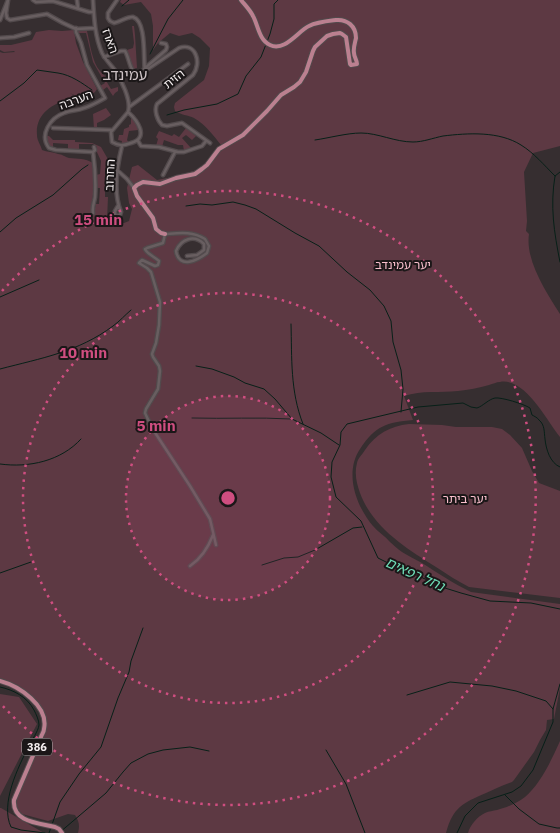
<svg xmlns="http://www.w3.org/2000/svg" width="560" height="833" font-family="'IBM Plex Sans','Noto Sans Hebrew',sans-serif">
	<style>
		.green { fill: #5d3943; fill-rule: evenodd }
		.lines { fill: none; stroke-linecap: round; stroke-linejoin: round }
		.stream { stroke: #072018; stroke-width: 1 }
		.minor-casing { stroke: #524a4c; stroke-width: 5 }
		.major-casing { stroke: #524a4c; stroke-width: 6 }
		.minor { stroke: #685e60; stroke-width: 2.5 }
		.major { stroke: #bb8090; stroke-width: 4 }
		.ring { fill: none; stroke: #cf4e80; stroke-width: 2.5; stroke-dasharray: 2.5 5 }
		.labels { text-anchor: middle; stroke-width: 4; stroke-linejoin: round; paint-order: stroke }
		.shield { fill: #1b1718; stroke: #b4aeaf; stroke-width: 1 }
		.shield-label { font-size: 11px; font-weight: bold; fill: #f5eff0 }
		.street-label { font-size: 12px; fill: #f5eff0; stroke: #1b1718 }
		.park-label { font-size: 12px; fill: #f9bfcd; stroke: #1b1718 }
		.water-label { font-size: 14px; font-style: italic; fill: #6fddb7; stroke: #1b1718 }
		.quarter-label { font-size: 15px; fill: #cdc2c5; stroke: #1b1718 }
		.centre { fill: #cf4e80; stroke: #1b1718; stroke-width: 2.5 }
		.ring-label { font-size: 15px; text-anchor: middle; font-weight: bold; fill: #cf4e80; stroke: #1b1718; stroke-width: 4; stroke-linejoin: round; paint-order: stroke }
	</style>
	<rect width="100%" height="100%" fill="#362e30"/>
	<path class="green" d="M121,0h439v146l-27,7 -9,19 3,49 -1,10 3,3c-4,27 18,59 31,80v123c-13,-16 -35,-60 -60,-55 -4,0 -7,2 -11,3 -10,3 -21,5 -31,6 -18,2 -36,-1 -54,5l9,24c-26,2 -38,6 -53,29 -16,24 -4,57 13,77 5,6 12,10 17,16 4,3 7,7 12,10 6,4 13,7 20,11 16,10 32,21 49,29l89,12v84l-6,31 -7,1 -1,10 -6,10 -6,12 -20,28 -2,2c-9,3 -17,7 -26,11 -23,10 -33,14 -40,40h-368c2,-7 1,-12 -3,-18l-7,-1 -20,7 -26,-7 -6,-7v-6l5,-13 25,-56 -1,-11 -6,-16 -5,-7 -7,-6 -9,-7 -18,-7v-626l3,1 12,-1 -1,-1 -10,1 -4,-2v-5h11l21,-5 4,-8 13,-2 13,1 12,-1 2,13 7,19 14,27c-4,8 -16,10 -24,13l-3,-3 4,-4 -4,-2 3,2 -4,5c-17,3 -34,15 -32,35 0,6 4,10 5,15 5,2 11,2 16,4 4,0 7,3 11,4 9,1 16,0 24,5v32l-2,12 2,5h1l2,-8h3l1,-16h-4v-13l4,-1 1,-13 -5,-11 1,-3 -4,-3h-14v5h-11v-5l-15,-1v5l-5,-3 -2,-9h3l4,4h22v2l17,1 9,4 8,14v8h-3l-1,9v19h3l-1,23 -7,-4 13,9 11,-2 5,-2 3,-12 -3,-6 -2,-15 5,-21 6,-2 19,15 20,-4 23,-7 21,-24c-8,-10 -15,-20 -27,-27 -6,-3 -13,-3 -19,-7l-1,-4 1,-4 29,-23 5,-14 1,-18 -10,-10 -8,-5 -13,3 -9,-3 -12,10 -5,7v-24l-2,-12 -10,-12 -17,3 -4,-3zM188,237c8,-1 24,2 18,14 -5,9 -21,12 -29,8 -4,-10 1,-19 11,-22z
		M132,26h2l1,9 2,33 -4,1 -6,-19 6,-2 1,-5z
		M77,30h9l1,1c3,12 5,31 13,40 2,2 4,4 6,6l-1,2 6,10 7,-2v4l-3,2 -2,3 -6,-9 -4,3 -3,-4 5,-3 -12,-21 -7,-29h-8z
		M106,108l5,7 -7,5 -7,3v6h-3l-1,-15z
		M131,117l5,6 2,7 -9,1 -2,9 2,3 -8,2 1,-4 -4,-1 1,-5h4l1,-6 5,-2v-2l2,-1z
		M186,128l10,8 -4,4 -6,-5 -4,3 9,10 -7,3 -1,-6h-5l-14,-5 -2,7 -6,-1 2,-7 -2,-2 3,-6 13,5 2,-2 5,3z
		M409,424l33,1 14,2h36l10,2 8,6 12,13 10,23 7,12 21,8v107l-91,-11c-12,-6 -22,-13 -33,-20 -30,-19 -63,-39 -76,-74 -3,-9 -6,-19 -3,-30 1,-5 5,-8 8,-13 11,-16 25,-24 44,-26z
		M0,694l19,3 18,27 -37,72z
		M560,741v92h-92c2,-8 10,-17 17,-20 4,-2 8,-2 12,-3 9,-2 20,-7 28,-13 16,-14 26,-36 35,-56z
		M0,808h1l43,25h-44z"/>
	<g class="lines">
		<path class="stream" d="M122,6l7,-6
			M150,54l18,-35 15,-19
			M0,101l24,-18 13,-13c7,1 14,2 21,3 13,2 24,10 34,17
			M167,115l17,-5 33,-6 21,-10 8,-18 15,-19 9,-23 4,-15v-15l4,-4
			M315,140c14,-2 32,-7 46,-7 17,0 34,9 52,9 10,0 20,-4 30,-6 25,-3 56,-5 78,9 13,8 23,20 34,31
			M560,172l-5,4c-5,30 -1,56 5,86
			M186,206l14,-2 12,1 21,-3 12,3 11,4 39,24 24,13 28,26 23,18 14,16 7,15 2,21 8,28 2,19 -2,23
			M0,232l16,-14 37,-23 29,-26 6,-4
			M0,297l39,-17
			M291,324c1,34 -1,67 12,100
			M196,366l16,3 22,8 11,6 19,6 11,10 17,20 29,14 18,12
			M0,369c42,-11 78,-17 113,-43 7,-5 12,-11 18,-16
			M192,418c33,1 66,-1 99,1
			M0,464c29,4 61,-3 81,-25
			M560,467c-10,-4 -14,-18 -15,-28 -1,-7 0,-14 -6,-19 -1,-2 -5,-4 -7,-5l-2,-7c-6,-4 -29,-11 -35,-10 -6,1 -12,8 -18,10l-6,-1 -8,-4 -45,4 -71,17 -6,8 -1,13 -8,17 -1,15 5,20 25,24 17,37 16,8 20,8 31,14 16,5 29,8 41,2 29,6
			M262,565l22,-7 14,-1 17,-7 38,-22 9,-1
			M0,573l31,-11
			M0,687c14,3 27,10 34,23 2,4 5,10 5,15 -1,7 -7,14 -10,21 -11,21 -29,58 -18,81l10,3 24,3
			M407,695l43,-13 42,4 24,5 30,10 7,8
			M326,750l20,34 19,49
			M505,795l14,14 20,15 18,4h3
			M49,833l11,-31 19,-28 22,-27 17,-49 11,-26 2,-11 12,-33
			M59,833l47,-40 17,-21 8,-9 17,-9 15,-4 27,-3 19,4
			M457,833l8,-17 13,-13 34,-11 9,-6 12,-16 20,-48v-13l7,-25"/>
		<g class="minor-casing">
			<path id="minor" d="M8,0l-2,13 1,5 3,2 37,-6 16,9 13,6 19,-1
				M33,0l3,2 17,-1 36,11h4
				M77,0l1,8
				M93,0c1,18 2,37 9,53 3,6 8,11 12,16 7,10 18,32 14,43
				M117,0l-9,13v5l2,3 4,2c6,-1 14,-7 19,-6 14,4 10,43 12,54
				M0,20l8,-20
				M76,28v4l5,11 6,22 18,33c-7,4 -14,8 -21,10 -7,3 -14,2 -20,5 -14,5 -25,22 -15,35l7,2 37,2 2,-2 -1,-3
				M0,38l14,-1 15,-4
				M104,57l17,-6h4c5,8 4,21 14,24l40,-27c17,-6 23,15 14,27l-36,29c-3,6 0,16 5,21l5,1 15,-3 28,20
				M144,69l22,-19 1,-3 -1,-3 -5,-1
				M129,107l59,-43
				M128,112c9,8 22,26 3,31 -8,3 -12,3 -19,-1l-1,-10z
				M53,128l58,2
				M138,141l3,5 18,1 19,5h6l18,-6 4,-5
				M117,170l10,9 7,9
				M163,175l12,-23
				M118,206l-3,5v4l2,1 3,-1 1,-3c-8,-19 -4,-46 1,-66
				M93,213c-1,-6 1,-10 2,-16 1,-15 0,-30 -2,-45
				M187,256l10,-1 7,-5v-6c-10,-10 -23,-5 -28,7 3,19 22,9 31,2l2,-7 -4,-7c-13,-8 -25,-6 -40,-5l-2,9 -16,5 -2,1c2,5 10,8 14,12l-1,4 -3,1 -13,-6 -3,3 8,5 4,4 9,30 -1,23 -3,18 -4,11 1,3 6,9 1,5 -2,18 -12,20 -1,4 7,15 38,58 20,33 6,26
				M190,566c12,-8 18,-18 23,-31"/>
		</g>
		<g class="major-casing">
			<path id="major" d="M165,234l-4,-1 -5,-4 -3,-11 -16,-22 -3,-8 3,-3 6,-3 17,2 16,-6 19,-4 7,-5 5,-4 12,-16 24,-14 24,-24 14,-16 13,-8 6,-5 6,-10 7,-21 2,-4 12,-11 6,-2 7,-1 2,1 4,3 4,27 1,1 6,-1c0,-4 -3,-7 -3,-11 -1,-5 1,-10 2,-15 0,-12 -9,-19 -20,-18 -8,1 -19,2 -27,6 -11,5 -24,26 -39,19 -11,-5 -12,-20 -17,-29 -3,-6 -8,-11 -12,-16
				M0,681c19,5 49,25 44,48 0,3 -2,5 -3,8l-27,63c-2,22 24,23 41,27l4,2 3,4"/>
		</g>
		<use href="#minor" class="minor"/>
		<use href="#major" class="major"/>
	</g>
	<circle cx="228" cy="498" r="102" fill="#cf4e80" fill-opacity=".12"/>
	<g class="ring">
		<circle cx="228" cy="498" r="102"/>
		<circle cx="228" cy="498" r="205"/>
		<path d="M2 291A307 307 0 1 1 2 705"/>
	</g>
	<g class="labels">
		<rect class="shield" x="22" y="738.5" width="30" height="17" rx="4"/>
		<g class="shield-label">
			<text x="37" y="751">386</text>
		</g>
		<g class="street-label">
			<text transform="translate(110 41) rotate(70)" y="4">הארז</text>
			<text transform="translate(174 79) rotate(-38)" y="4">הזית</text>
			<text transform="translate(76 100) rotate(-20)" y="4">הערבה</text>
			<text transform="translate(110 175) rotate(-87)" y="4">החרוב</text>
		</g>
		<g class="park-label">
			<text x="403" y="269">יער עמינדב</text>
			<text x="465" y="503">יער ביתר</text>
		</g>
		<g class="water-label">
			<text transform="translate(415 574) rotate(24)" y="5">נחל רפאים</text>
		</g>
		<g class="quarter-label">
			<text x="125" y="80">עמינדב</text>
		</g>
	</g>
	<circle cx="228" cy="498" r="8" class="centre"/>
	<g class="ring-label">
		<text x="98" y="225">15 min</text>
		<text x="83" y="358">10 min</text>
		<text x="156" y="431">5 min</text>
	</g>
</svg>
